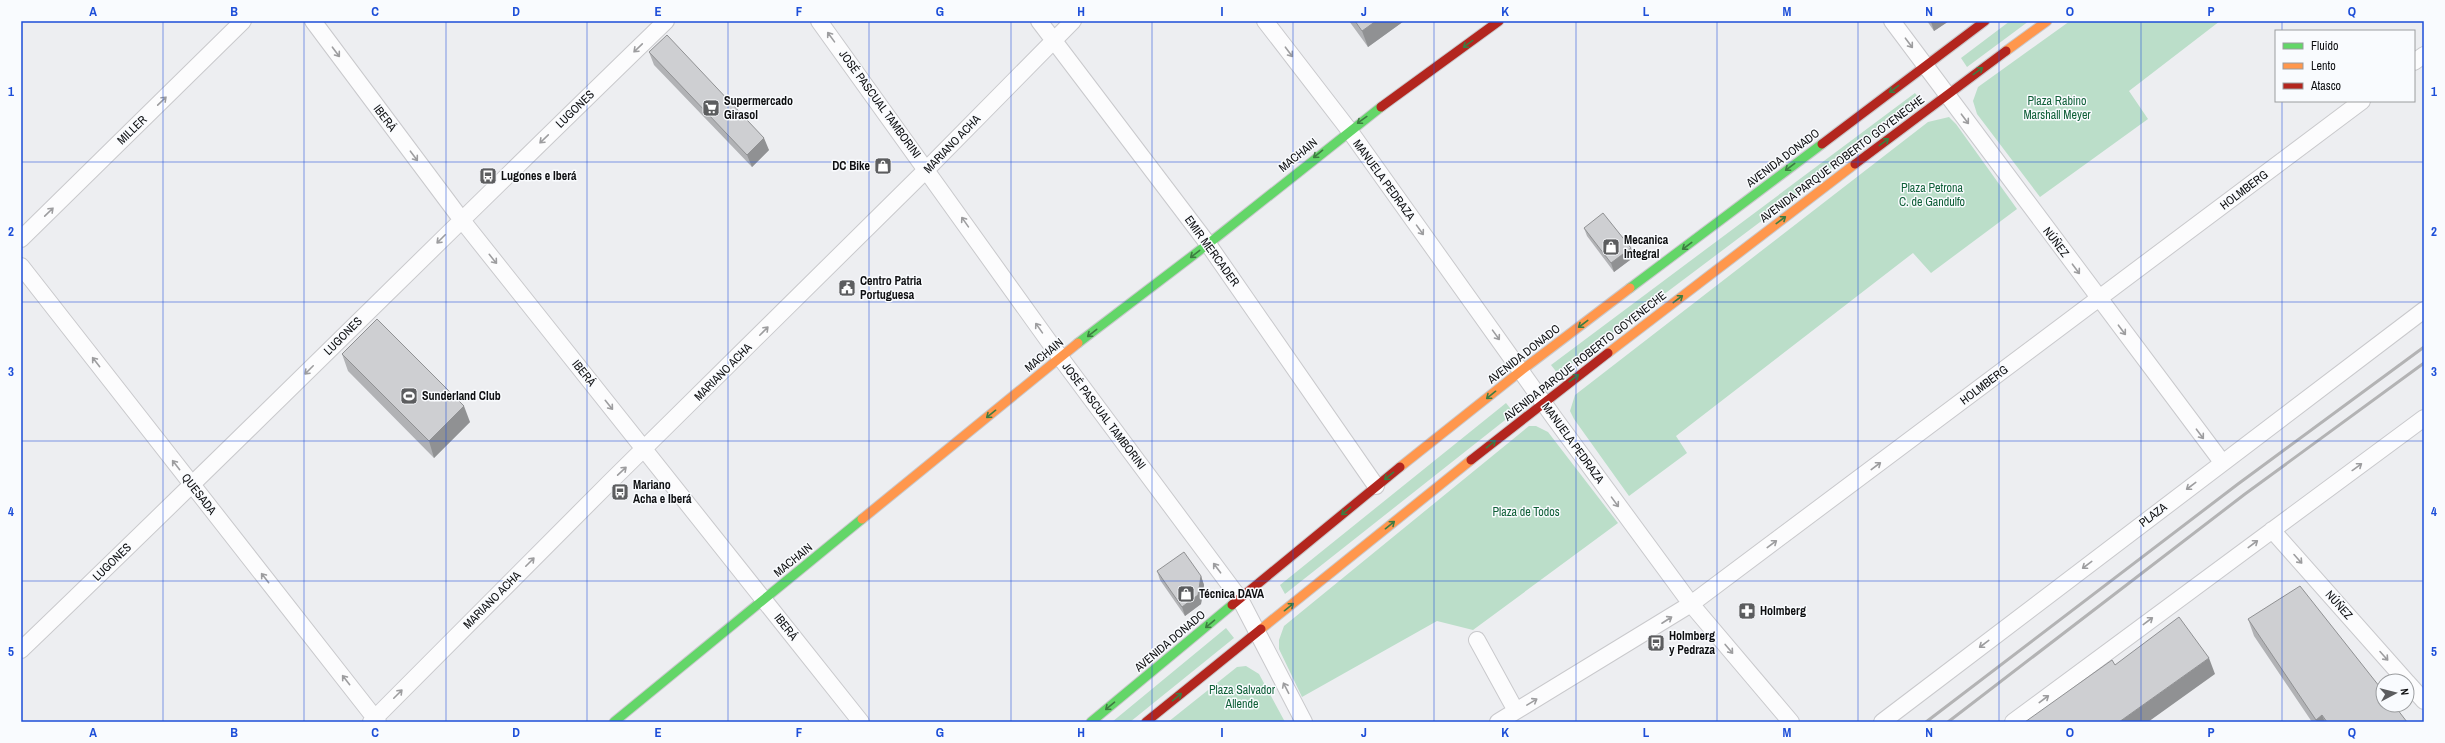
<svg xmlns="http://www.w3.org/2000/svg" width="2445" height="743" font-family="'Archivo Narrow',sans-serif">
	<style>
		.green { fill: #bbdec9 }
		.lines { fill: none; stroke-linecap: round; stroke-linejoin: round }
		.street-casing { stroke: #c9c9cc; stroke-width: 18 }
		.fast-casing { stroke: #c9c9cc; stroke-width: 11 }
		.slow-casing { stroke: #c9c9cc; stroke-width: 11 }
		.jam-casing { stroke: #c9c9cc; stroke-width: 11 }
		.street { stroke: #fcfcfd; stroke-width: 16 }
		.fast { stroke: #63d668; stroke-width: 9 }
		.slow { stroke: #ff974d; stroke-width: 9 }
		.jam { stroke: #b3261e; stroke-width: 9 }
		.rail { stroke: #b3b3b4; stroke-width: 3 }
		.wall { fill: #b1b2b5 }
		.shaded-wall { fill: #909193 }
		.building { fill: #cecfd2; stroke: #909193 }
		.oneway { stroke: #9d9d9f }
		.oneway2 { stroke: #3d7c41 }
		.grid { fill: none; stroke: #1d4ed8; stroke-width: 1; stroke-opacity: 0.55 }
		.labels { text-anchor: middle; stroke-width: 3; stroke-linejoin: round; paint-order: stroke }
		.poi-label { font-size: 12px; font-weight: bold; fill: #0e0f11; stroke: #f9fbfe; text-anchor: start }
		.park-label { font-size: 12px; fill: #0f5f38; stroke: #f9fbfe }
		.street-label { font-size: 12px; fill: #0e0f11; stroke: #f9fbfe }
		.neatline { fill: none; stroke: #1d4ed8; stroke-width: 1.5 }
		.grid-label { font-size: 13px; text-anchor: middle; font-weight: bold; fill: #1d4ed8 }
	</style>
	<rect width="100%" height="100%" fill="#edeef1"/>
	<path class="green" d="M2010,21h19l-62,46 -6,-9z
		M2070,21h150l-91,70 19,28 -108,78 -63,-83 -4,-13 5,-14z
		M1915,93l6,8 -363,273 -7,-9z
		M1949,117l7,7 61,85 -86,64 -18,-20 -237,183 11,17 -58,43 -55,-77 -4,-8 5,-16 353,-273z
		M1506,403l8,10 -229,181 -5,-9z
		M1529,426h7l12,6 70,91 -145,107 -36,-9 -135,76 -23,-48v-9l5,-14z
		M1226,628l8,10 -104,84h-18z
		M1246,666l13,8 26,48h-117l69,-55z"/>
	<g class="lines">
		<g class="street-casing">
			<path id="street" d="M313,21l148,198 400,503
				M819,21l241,336 180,242 64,123
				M1039,21l169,223 168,242
				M1265,21l84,109 206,289 136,185 100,118
				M1892,21l330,441
				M2414,62l10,-7
				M21,239l222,-218
				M21,266l357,456
				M2272,530l134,151
				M1477,640l39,71
				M21,650c217,-208 429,-420 645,-629
				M2407,682l17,19
				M371,722l239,-240 317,-313 146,-148
				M1498,722l193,-118 671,-503
				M1882,722l542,-412
				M2013,722l411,-304"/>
		</g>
		<g class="fast-casing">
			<path id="fast" d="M1630,288l192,-144
				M1078,343l130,-99 173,-137
				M614,722l248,-203
				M1091,722l141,-117"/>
		</g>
		<g class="slow-casing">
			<path id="slow" d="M2006,51l41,-30
				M1608,353l247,-189
				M1400,467l122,-97 108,-82
				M862,519l216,-176
				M1261,629l210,-169"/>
		</g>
		<g class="jam-casing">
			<path id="jam" d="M1381,107l118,-86
				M1822,144l163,-123
				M1855,164l151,-113
				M1471,460l137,-107
				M1232,605l168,-138
				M1146,722l115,-93"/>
		</g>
		<use href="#street" class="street"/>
		<use href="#fast" class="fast"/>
		<use href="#slow" class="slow"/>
		<use href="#jam" class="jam"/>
		<path class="rail" d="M1926,722l312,-238 186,-137
			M1948,722l297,-228 179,-131"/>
	</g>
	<path class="wall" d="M1349,21h55l-36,26z
		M1927,21h22l-15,10z
		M649,52l120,98 -17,17 -98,-102z
		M1584,228l47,20 3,9 -20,15 -27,-36z
		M342,354l128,68 -36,36 -86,-87z
		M1157,571l44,5 3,9 -3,19 -16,12 -25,-36z
		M2248,619l159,103h-95l-58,-86z"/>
	<path class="shaded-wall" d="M1376,21h28l-36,26 -6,-16z
		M1933,21h16l-15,10 -3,-9z
		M764,138l5,12 -17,17 -5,-12z
		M1631,248l3,9 -20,15 -3,-9z
		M464,406l6,16 -36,36 -5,-17z
		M1201,576l3,9 -3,19 -16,12 -3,-9z
		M2209,658l6,16 -67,48h-29z
		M2322,715l3,7h-8l-1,-2z"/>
	<path class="building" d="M1355,21h21l-14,10z
		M667,35l97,103 -17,17 -98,-103z
		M1603,213l28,35 -20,15 -27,-35z
		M377,319l87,87 -35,35 -87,-87z
		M1184,552l17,24 -3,19 -16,12 -25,-36z
		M2300,586l83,105v14h11l13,17h-80l-5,-7 -6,5 -68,-101z
		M2179,617l30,41 -90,64h-94l87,-62 3,5z"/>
	<defs><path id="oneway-shaft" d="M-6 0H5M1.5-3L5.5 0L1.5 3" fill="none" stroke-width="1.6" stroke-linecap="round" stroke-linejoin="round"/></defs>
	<g class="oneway">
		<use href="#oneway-shaft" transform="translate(831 37) rotate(-126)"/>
		<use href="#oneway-shaft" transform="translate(1909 43) rotate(53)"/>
		<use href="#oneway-shaft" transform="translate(638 48) rotate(136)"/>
		<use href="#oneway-shaft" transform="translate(336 52) rotate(53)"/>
		<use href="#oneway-shaft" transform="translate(1289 52) rotate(53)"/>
		<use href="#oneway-shaft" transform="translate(162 101) rotate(-44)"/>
		<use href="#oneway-shaft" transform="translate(1965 119) rotate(53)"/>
		<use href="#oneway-shaft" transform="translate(544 139) rotate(136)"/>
		<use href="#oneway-shaft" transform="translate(414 156) rotate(53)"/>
		<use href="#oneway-shaft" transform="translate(49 212) rotate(-44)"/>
		<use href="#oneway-shaft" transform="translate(965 222) rotate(-125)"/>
		<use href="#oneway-shaft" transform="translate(1420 230) rotate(54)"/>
		<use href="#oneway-shaft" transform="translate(441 239) rotate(135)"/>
		<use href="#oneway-shaft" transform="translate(493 259) rotate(51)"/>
		<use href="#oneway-shaft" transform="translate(2076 269) rotate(53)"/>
		<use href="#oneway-shaft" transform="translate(1039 328) rotate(-125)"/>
		<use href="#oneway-shaft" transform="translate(2122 330) rotate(53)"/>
		<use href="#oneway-shaft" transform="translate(764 331) rotate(-45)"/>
		<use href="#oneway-shaft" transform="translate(1496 335) rotate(54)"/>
		<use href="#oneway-shaft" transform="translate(96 362) rotate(-128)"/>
		<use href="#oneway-shaft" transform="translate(309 370) rotate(135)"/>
		<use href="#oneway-shaft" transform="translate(609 405) rotate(51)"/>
		<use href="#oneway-shaft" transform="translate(2200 434) rotate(53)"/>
		<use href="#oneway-shaft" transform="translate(176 465) rotate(-128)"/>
		<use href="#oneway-shaft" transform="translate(1876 466) rotate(-37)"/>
		<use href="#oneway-shaft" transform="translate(2357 467) rotate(-36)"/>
		<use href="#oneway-shaft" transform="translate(622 471) rotate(-43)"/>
		<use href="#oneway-shaft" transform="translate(2191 486) rotate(143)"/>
		<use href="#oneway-shaft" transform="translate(1615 502) rotate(54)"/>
		<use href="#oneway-shaft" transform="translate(1772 544) rotate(-37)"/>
		<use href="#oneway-shaft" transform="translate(2253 544) rotate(-37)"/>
		<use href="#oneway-shaft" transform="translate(2298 559) rotate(48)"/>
		<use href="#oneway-shaft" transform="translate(530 562) rotate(-45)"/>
		<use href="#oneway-shaft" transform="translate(2087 565) rotate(143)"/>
		<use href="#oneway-shaft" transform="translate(1217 568) rotate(-127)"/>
		<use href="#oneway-shaft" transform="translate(265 578) rotate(-128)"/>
		<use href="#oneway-shaft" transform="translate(1667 620) rotate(-33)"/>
		<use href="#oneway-shaft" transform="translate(2148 621) rotate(-37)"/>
		<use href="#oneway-shaft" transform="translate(1984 644) rotate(143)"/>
		<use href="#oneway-shaft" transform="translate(1729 649) rotate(50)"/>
		<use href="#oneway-shaft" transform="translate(2384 656) rotate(48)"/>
		<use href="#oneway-shaft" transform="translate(346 680) rotate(-128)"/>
		<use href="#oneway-shaft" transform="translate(1286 688) rotate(-117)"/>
		<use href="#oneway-shaft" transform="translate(398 694) rotate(-45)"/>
		<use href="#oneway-shaft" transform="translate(2044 699) rotate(-37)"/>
		<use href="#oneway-shaft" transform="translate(1532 702) rotate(-31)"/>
	</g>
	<g class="oneway2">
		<use href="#oneway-shaft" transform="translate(1468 44) rotate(144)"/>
		<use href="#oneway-shaft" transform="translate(1978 71) rotate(-36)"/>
		<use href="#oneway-shaft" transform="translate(1894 89) rotate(143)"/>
		<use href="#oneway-shaft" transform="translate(1362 120) rotate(144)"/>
		<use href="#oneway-shaft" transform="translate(1884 142) rotate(-37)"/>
		<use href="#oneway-shaft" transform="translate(1318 154) rotate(141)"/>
		<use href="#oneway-shaft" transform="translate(1790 167) rotate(143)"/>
		<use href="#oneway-shaft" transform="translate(1781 220) rotate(-37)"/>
		<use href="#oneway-shaft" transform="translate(1687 246) rotate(143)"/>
		<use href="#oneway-shaft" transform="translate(1195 254) rotate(142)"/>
		<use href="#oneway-shaft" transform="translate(1678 299) rotate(-37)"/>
		<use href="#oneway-shaft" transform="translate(1583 324) rotate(143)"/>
		<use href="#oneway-shaft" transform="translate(1092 333) rotate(142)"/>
		<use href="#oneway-shaft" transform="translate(1574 378) rotate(-37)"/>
		<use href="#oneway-shaft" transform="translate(1491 395) rotate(141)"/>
		<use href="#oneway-shaft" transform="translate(991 414) rotate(141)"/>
		<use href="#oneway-shaft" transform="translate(1491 444) rotate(-39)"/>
		<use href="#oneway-shaft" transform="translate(1389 476) rotate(141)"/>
		<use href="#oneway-shaft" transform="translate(1346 511) rotate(140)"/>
		<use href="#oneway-shaft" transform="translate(1390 525) rotate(-39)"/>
		<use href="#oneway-shaft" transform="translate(1289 607) rotate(-39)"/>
		<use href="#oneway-shaft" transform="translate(1210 624) rotate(140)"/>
		<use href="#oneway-shaft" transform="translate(1177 697) rotate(-39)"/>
		<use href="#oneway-shaft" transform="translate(1110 706) rotate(140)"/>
	</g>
	<path class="grid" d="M163,21v701M304,21v701M446,21v701M587,21v701M728,21v701M869,21v701M1011,21v701M1152,21v701M1293,21v701M1434,21v701M1576,21v701M1717,21v701M1858,21v701M1999,21v701M2141,21v701M2282,21v10M2282,101v621M21,162h2403M21,302h2403M21,441h2403M21,581h2403"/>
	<defs>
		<g id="supermarket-square" transform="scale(0.9)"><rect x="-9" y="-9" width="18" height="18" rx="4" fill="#5c5d5f" stroke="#f9fbfe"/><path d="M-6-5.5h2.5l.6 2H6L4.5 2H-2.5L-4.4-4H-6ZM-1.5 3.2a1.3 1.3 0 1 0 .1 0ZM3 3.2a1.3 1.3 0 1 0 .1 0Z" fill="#fff"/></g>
		<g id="shop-square" transform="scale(0.9)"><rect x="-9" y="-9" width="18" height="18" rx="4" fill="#5c5d5f" stroke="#f9fbfe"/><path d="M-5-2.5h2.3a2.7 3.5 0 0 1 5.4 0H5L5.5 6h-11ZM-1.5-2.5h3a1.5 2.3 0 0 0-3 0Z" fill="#fff"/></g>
		<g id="bus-square" transform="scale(0.9)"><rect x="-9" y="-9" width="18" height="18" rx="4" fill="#5c5d5f" stroke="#f9fbfe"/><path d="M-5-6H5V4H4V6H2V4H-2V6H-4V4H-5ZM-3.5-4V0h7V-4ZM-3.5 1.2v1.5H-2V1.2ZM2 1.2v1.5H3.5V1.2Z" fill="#fff"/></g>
		<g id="civic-square" transform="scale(0.9)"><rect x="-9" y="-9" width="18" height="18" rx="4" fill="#5c5d5f" stroke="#f9fbfe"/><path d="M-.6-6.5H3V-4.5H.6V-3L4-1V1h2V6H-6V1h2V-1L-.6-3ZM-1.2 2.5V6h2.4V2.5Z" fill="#fff"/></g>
		<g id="stadium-square" transform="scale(0.9)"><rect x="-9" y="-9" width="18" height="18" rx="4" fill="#5c5d5f" stroke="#f9fbfe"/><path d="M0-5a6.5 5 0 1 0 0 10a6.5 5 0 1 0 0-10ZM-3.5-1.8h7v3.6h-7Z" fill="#fff"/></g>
		<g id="pharmacy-square" transform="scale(0.9)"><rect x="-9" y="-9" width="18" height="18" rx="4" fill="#5c5d5f" stroke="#f9fbfe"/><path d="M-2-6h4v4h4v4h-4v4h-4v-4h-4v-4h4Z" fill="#fff"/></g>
	</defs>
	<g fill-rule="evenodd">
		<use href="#supermarket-square" x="711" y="108"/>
		<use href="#shop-square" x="883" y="166"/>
		<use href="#bus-square" x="488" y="176"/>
		<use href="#shop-square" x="1611" y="247"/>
		<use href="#civic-square" x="847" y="288"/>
		<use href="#stadium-square" x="409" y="396"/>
		<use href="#bus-square" x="620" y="492"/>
		<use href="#shop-square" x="1186" y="594"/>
		<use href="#pharmacy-square" x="1747" y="611"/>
		<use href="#bus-square" x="1656" y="643"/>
	</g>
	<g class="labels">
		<g class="poi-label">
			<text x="724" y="105">Supermercado<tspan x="724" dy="14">Girasol</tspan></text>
			<text x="870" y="170" text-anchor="end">DC Bike</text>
			<text x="501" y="180">Lugones e Iberá</text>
			<text x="1624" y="244">Mecanica<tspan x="1624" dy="14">Integral</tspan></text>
			<text x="860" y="285">Centro Patria<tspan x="860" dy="14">Portuguesa</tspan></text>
			<text x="422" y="400">Sunderland Club</text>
			<text x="633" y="489">Mariano<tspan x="633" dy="14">Acha e Iberá</tspan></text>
			<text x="1199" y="598">Técnica DAVA</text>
			<text x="1760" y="615">Holmberg</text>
			<text x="1669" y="640">Holmberg<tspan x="1669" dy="14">y Pedraza</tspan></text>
		</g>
		<g class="park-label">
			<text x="2057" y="105">Plaza Rabino<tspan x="2057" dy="14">Marshall Meyer</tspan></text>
			<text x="1932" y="192">Plaza Petrona<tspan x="1932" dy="14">C. de Gandulfo</tspan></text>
			<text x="1526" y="516">Plaza de Todos</text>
			<text x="1242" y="694">Plaza Salvador<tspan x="1242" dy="14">Allende</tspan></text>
		</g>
		<g class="street-label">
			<text transform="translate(880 104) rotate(54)" y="4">JOSÉ PASCUAL TAMBORINI</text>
			<text transform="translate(575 109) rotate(-44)" y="4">LUGONES</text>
			<text transform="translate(385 118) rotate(53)" y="4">IBERÁ</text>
			<text transform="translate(132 130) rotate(-44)" y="4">MILLER</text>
			<text transform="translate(952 144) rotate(-46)" y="4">MARIANO ACHA</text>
			<text transform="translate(1298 155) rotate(-39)" y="4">MACHAIN</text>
			<text transform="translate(1783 158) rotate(-37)" y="4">AVENIDA DONADO</text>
			<text transform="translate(1842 159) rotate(-37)" y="4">AVENIDA PARQUE ROBERTO GOYENECHE</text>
			<text transform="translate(1384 180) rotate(54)" y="4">MANUELA PEDRAZA</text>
			<text transform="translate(2244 190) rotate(-37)" y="4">HOLMBERG</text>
			<text transform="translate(2056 242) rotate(53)" y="4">NÚÑEZ</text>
			<text transform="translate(1212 251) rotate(54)" y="4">EMIR MERCADER</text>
			<text transform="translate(343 336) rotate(-45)" y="4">LUGONES</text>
			<text transform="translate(1524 354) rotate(-38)" y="4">AVENIDA DONADO</text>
			<text transform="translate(1044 355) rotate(-39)" y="4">MACHAIN</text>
			<text transform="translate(1585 356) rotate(-38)" y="4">AVENIDA PARQUE ROBERTO GOYENECHE</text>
			<text transform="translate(723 372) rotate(-45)" y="4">MARIANO ACHA</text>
			<text transform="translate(584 373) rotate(51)" y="4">IBERÁ</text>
			<text transform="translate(1984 385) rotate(-37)" y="4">HOLMBERG</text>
			<text transform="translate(1104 416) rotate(53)" y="4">JOSÉ PASCUAL TAMBORINI</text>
			<text transform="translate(1573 443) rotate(54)" y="4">MANUELA PEDRAZA</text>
			<text transform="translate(199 494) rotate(52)" y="4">QUESADA</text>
			<text transform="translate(2153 515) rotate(-37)" y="4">PLAZA</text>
			<text transform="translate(793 560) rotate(-39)" y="4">MACHAIN</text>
			<text transform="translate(112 562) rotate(-44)" y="4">LUGONES</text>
			<text transform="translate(492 600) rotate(-45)" y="4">MARIANO ACHA</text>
			<text transform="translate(2339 605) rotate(48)" y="4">NÚÑEZ</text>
			<text transform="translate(786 627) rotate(52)" y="4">IBERÁ</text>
			<text transform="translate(1170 641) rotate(-40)" y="4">AVENIDA DONADO</text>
		</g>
	</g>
	<rect width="2445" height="743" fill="none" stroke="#f9fbfe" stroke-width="44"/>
	<rect x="2275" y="30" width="140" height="72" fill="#f9fbfe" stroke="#9b9d9f"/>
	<rect x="2283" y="43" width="20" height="6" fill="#63d668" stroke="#9b9d9f"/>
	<text x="2311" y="50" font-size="12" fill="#0e0f11">Fluido</text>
	<rect x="2283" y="63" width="20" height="6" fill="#ff974d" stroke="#9b9d9f"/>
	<text x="2311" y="70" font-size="12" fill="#0e0f11">Lento</text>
	<rect x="2283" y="83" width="20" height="6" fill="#b3261e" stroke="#9b9d9f"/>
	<text x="2311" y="90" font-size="12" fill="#0e0f11">Atasco</text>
	<g transform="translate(2395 693) rotate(83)"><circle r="19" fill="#f9fbfe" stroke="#9b9d9f"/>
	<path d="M0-3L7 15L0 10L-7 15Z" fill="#5c5d5f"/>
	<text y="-6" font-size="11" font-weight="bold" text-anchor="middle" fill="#0e0f11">N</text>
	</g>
	<rect x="22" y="22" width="2401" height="699" class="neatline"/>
	<g class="grid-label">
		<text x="93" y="16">A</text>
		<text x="234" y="16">B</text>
		<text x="375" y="16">C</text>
		<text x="516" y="16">D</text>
		<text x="658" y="16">E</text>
		<text x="799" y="16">F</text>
		<text x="940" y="16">G</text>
		<text x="1081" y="16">H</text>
		<text x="1222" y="16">I</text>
		<text x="1364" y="16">J</text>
		<text x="1505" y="16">K</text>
		<text x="1646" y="16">L</text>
		<text x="1787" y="16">M</text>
		<text x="1929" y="16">N</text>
		<text x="2070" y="16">O</text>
		<text x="2211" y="16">P</text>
		<text x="2352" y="16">Q</text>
		<text x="11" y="96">1</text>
		<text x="2434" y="96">1</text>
		<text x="11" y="236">2</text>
		<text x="2434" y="236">2</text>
		<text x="11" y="376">3</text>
		<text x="2434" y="376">3</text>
		<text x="11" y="516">4</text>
		<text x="2434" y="516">4</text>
		<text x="11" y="656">5</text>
		<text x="2434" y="656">5</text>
		<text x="93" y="737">A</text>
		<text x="234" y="737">B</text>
		<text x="375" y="737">C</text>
		<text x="516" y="737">D</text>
		<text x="658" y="737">E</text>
		<text x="799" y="737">F</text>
		<text x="940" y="737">G</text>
		<text x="1081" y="737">H</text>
		<text x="1222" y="737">I</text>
		<text x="1364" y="737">J</text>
		<text x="1505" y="737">K</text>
		<text x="1646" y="737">L</text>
		<text x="1787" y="737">M</text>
		<text x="1929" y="737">N</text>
		<text x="2070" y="737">O</text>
		<text x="2211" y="737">P</text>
		<text x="2352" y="737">Q</text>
	</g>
</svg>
